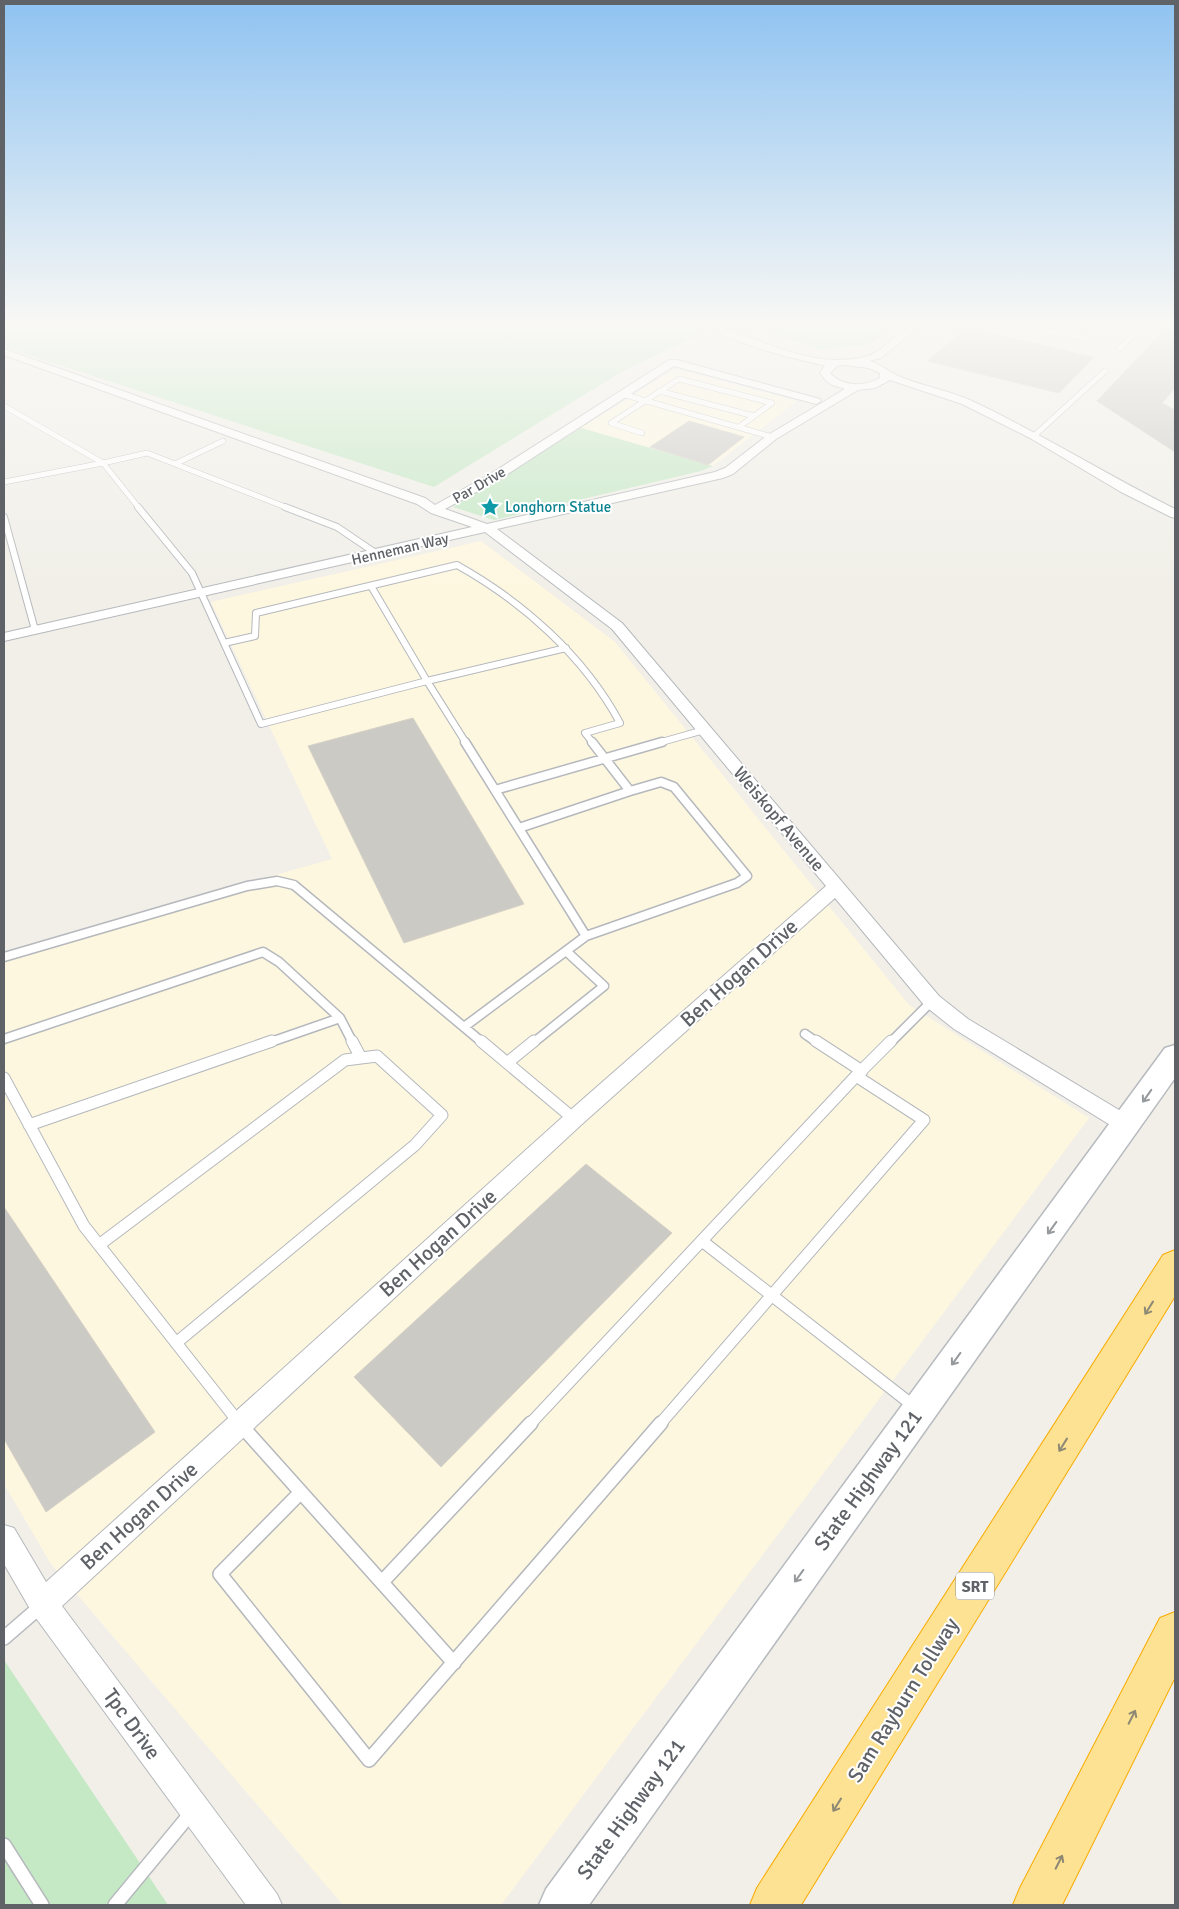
<svg xmlns="http://www.w3.org/2000/svg" width="1179" height="1909" font-family="Signika,sans-serif">
	<style>
		.commercial { fill: #fef7e0 }
		.green { fill: #c5e8c5 }
		.building { fill: #cccac5; stroke: #d6d1c6 }
		.lines { fill: none; stroke-linecap: round; stroke-linejoin: round }
		.service-far4-casing { stroke: #b5b8bc; stroke-width: 6 }
		.service-far3-casing { stroke: #b5b8bc; stroke-width: 8 }
		.service-far2-casing { stroke: #b5b8bc; stroke-width: 11 }
		.service-far1-casing { stroke: #b5b8bc; stroke-width: 13 }
		.service-casing { stroke: #b5b8bc; stroke-width: 16 }
		.minor-casing { stroke: #b5b8bc; stroke-width: 2 }
		.secondary-casing { stroke: #b6babf; stroke-width: 3 }
		.motorway-casing { stroke: #f9ab00; stroke-width: 2 }
		.service-far4 { stroke: #fff; stroke-width: 5 }
		.service-far3 { stroke: #fff; stroke-width: 6 }
		.service-far2 { stroke: #fff; stroke-width: 8 }
		.service-far1 { stroke: #fff; stroke-width: 11 }
		.service { stroke: #fff; stroke-width: 13 }
		.minor { fill: #fff; fill-rule: evenodd }
		.secondary { fill: #fff; fill-rule: evenodd }
		.motorway { fill: #fde293; fill-rule: evenodd }
		.oneway { stroke: #979a9d }
		.oneway2 { stroke: #8e8975 }
		.labels { text-anchor: middle; stroke-width: 4; stroke-linejoin: round; paint-order: stroke }
		.far-street-label { font-size: 15px; fill: #5f6368; stroke: #fff }
		.far-culture-label { font-size: 15px; fill: #0d838f; stroke: #fff; text-anchor: start }
		.shield { fill: #fff; stroke: #8f9295; stroke-width: 1 }
		.shield-label { font-size: 16px; font-weight: bold; fill: #5f6368 }
		.street-label { font-size: 18px; fill: #5f6368; stroke: #fff }
		.near-street-label { font-size: 21px; fill: #5f6368; stroke: #fff }
	</style>
	<rect width="100%" height="100%" fill="#f1efe8"/>
	<path class="commercial" d="M675,369l122,32 -84,65 -132,-38z
		M481,541l134,101 294,363 180,113 -588,787h-158l-292,-341 -47,-80v-532l328,-93 -121,-257z"/>
	<path class="green" d="M4,323h681l18,10 -80,38 -189,116 -430,-140z
		M746,323h152l-29,22 -49,5z
		M581,428l132,38 -12,5 -207,49 -41,-13z
		M4,1660l164,245h-164z"/>
	<path class="building" d="M1171,323h4v65l-13,15 13,7v42l-78,-51z
		M967,328l18,4 109,25 -35,36 -132,-32z
		M689,421l55,16 -36,28 -58,-18z
		M413,718l111,186 -120,39 -96,-197z
		M586,1164l86,69 -231,234 -87,-90z
		M4,1207l151,225 -109,80 -42,-73z"/>
	<g class="lines">
		<g class="service-far4-casing">
			<path id="service-far4" d="M1009,323l77,15
				M1119,349l27,-26
				M659,391l95,25
				M622,394l150,43
				M4,406l99,57 44,-10 141,55
				M642,433l-31,-10 68,-44 93,24 -33,24
				M1034,436l71,-65
				M175,464l48,-23
				M4,482l99,-19 36,45"/>
		</g>
		<g class="service-far3-casing">
			<path id="service-far3" d="M138,507l54,66 69,151 166,-43 39,62
				M285,507l52,20 40,27
				M4,517l31,113
				M371,586l56,95 139,-33
				M224,643l31,-7 1,-23 201,-48c66,37 127,91 163,158l-35,10 8,10
				M658,743l46,-13"/>
		</g>
		<g class="service-far2-casing">
			<path id="service-far2" d="M495,790l167,-48
				M519,828l111,-37
				M586,936l151,-53 10,-7 -73,-89 -13,-5 -31,9 -38,-49
				M4,957l243,-71 30,-5 17,4 189,158
				M464,1027l122,-91 -121,-194
				M805,1034l13,9
				M4,1039l259,-87 16,10 61,56 13,25
				M268,1043l72,-25
				M533,1043l71,-57 -38,-35
				M890,1043l42,-42"/>
		</g>
		<g class="service-far1-casing">
			<path id="service-far1" d="M352,1041l9,17
				M481,1041l93,78
				M816,1041l46,30
				M507,1063l27,-22
				M4,1078l80,148 156,198
				M29,1125l243,-84
				M702,1241l213,166
				M99,1245l246,-185 32,-4 65,59 -27,30 -239,198
				M530,1424l326,-348 35,-35
				M660,1424l264,-304 -68,-44"/>
		</g>
		<g class="service-casing">
			<path id="service" d="M239,1423l215,240
				M301,1492l-81,82 149,186 292,-337
				M382,1582l149,-159
				M4,1638l37,-32
				M4,1845l38,60
				M115,1905l76,-92"/>
		</g>
		<g class="minor-casing">
			<path id="minor" d="M703,323c15,-2 29,8 43,13 26,10 62,24 89,24 12,0 27,-1 38,-6 18,-9 29,-31 51,-31l-43,35 -12,3c13,3 22,13 34,17 23,9 48,13 69,23 70,33 135,74 203,108v9l-4,-1 -50,-25 -91,-54 -68,-34 -72,-24 -15,8 -17,2 -82,49 -43,35 -10,4 -226,51 125,94 317,373 29,23 166,100 4,6 -4,6 -7,3 -7,-3 -166,-102 -29,-23 -90,-108 -254,227 -519,481 215,288 5,11h-36l-213,-291 -29,-50v-39l10,3 32,54 521,-469 259,-227 -214,-257 -127,-97 -481,109v-8l468,-106 -41,-14 -14,-9 -413,-149v-6l421,149 10,7 57,-32 177,-113h8l143,39 1,2 -5,3 -142,-38 -174,113 -55,30 42,15 228,-52 10,-4 43,-33 77,-46 -13,-4 -6,-4 -6,-8 5,-8c-26,-4 -104,-25 -122,-42zM845,365l24,3 11,5v5c-15,9 -38,9 -50,-5l7,-7z"/>
		</g>
		<g class="secondary-casing">
			<path id="secondary" d="M1175,1045v33l-586,827h-50l7,-16 619,-841z"/>
		</g>
		<g class="motorway-casing">
			<path id="motorway" d="M1175,1250v46l-374,609h-51l7,-17 406,-633z
				M1175,1612v65l-113,228h-49l7,-17 140,-270z"/>
		</g>
		<use href="#service-far4" class="service-far4"/>
		<use href="#service-far3" class="service-far3"/>
		<use href="#service-far2" class="service-far2"/>
		<use href="#service-far1" class="service-far1"/>
		<use href="#service" class="service"/>
		<use href="#minor" class="minor"/>
		<use href="#secondary" class="secondary"/>
		<use href="#motorway" class="motorway"/>
	</g>
	<defs><path id="oneway-shaft" d="M-6 0H5M1.5-3L5.5 0L1.5 3" fill="none" stroke-width="1.6" stroke-linecap="round" stroke-linejoin="round" transform="scale(1.25)"/></defs>
	<g class="oneway">
		<use href="#oneway-shaft" transform="translate(1147 1096) rotate(125)"/>
		<use href="#oneway-shaft" transform="translate(1052 1228) rotate(126)"/>
		<use href="#oneway-shaft" transform="translate(956 1359) rotate(126)"/>
		<use href="#oneway-shaft" transform="translate(799 1576) rotate(126)"/>
	</g>
	<g class="oneway2">
		<use href="#oneway-shaft" transform="translate(1149 1308) rotate(122)"/>
		<use href="#oneway-shaft" transform="translate(1063 1445) rotate(122)"/>
		<use href="#oneway-shaft" transform="translate(1132 1717) rotate(-63)"/>
		<use href="#oneway-shaft" transform="translate(837 1805) rotate(122)"/>
		<use href="#oneway-shaft" transform="translate(1059 1862) rotate(-63)"/>
	</g>
	<linearGradient id="sky" x2="0" y2="1"><stop stop-color="#8fc3f1"/><stop offset="0.55" stop-color="#f9f8f5"/><stop offset="1" stop-color="#f9f8f5" stop-opacity="0"/></linearGradient>
	<rect width="1179" height="590" fill="url(#sky)"/>
	<defs>
		<g id="sight-bare" transform="scale(1.5)"><path d="M0-6L1.8-2.2L6-1.7L2.9 1.2L3.7 5.4L0 3.3L-3.7 5.4L-2.9 1.2L-6-1.7L-1.8-2.2Z" fill="#0f9aa8" stroke="#fff" stroke-width="2.5" paint-order="stroke"/></g>
	</defs>
	<g fill-rule="evenodd">
		<use href="#sight-bare" x="490" y="507"/>
	</g>
	<g class="labels">
		<g class="far-street-label">
			<text transform="translate(479 485) rotate(-30)" y="5">Par Drive</text>
			<text transform="translate(400 549) rotate(-13)" y="5">Henneman Way</text>
		</g>
		<g class="far-culture-label">
			<text x="505" y="512">Longhorn Statue</text>
		</g>
		<rect class="shield" x="956" y="1572.5" width="38" height="27" rx="4"/>
		<g class="shield-label">
			<text x="975" y="1592">SRT</text>
		</g>
		<g class="street-label">
			<text transform="translate(779 819) rotate(50)" y="6">Weiskopf Avenue</text>
		</g>
		<g class="near-street-label">
			<text transform="translate(739 973) rotate(-42)" y="7">Ben Hogan Drive</text>
			<text transform="translate(438 1243) rotate(-42)" y="7">Ben Hogan Drive</text>
			<text transform="translate(868 1480) rotate(-54)" y="7">State Highway 121</text>
			<text transform="translate(139 1516) rotate(-42)" y="7">Ben Hogan Drive</text>
			<text transform="translate(903 1700) rotate(-58)" y="7">Sam Rayburn Tollway</text>
			<text transform="translate(132 1724) rotate(54)" y="7">Tpc Drive</text>
			<text transform="translate(631 1809) rotate(-54)" y="7">State Highway 121</text>
		</g>
	</g>
	<rect width="1179" height="1909" fill="none" stroke="#5f6368" stroke-width="10"/>
</svg>
